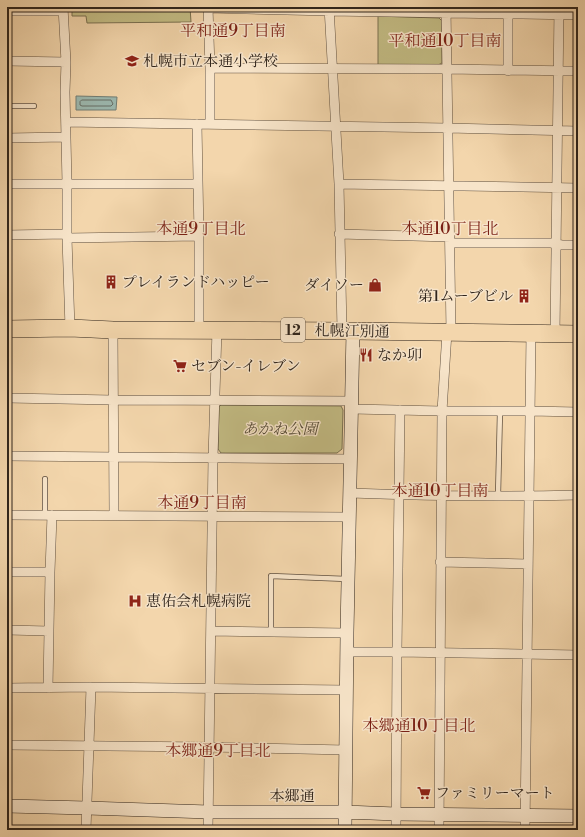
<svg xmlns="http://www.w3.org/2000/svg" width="585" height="837" font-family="'Libre Bodoni','Noto Serif JP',serif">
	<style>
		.green { fill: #c3bc84; stroke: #7a7050 }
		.water { fill: #9cb8af; stroke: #717d74 }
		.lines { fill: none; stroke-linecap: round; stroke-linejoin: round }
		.shore { stroke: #666e66; stroke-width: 1 }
		.lane-casing { stroke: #615140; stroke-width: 6 }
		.street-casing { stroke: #615140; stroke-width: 10 }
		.secondary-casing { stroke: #30251c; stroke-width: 14 }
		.highway-casing { stroke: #30251c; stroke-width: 18 }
		.lane { stroke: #f7e4c9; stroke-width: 4.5 }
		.street { stroke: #f7e4c9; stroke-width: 9 }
		.secondary { stroke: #f7e4c9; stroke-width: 13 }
		.highway { stroke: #f3d6ac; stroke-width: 17 }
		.labels { text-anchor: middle; stroke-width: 3; stroke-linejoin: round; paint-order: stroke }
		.shield { fill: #f7e4c9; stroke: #6c5e50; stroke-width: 1 }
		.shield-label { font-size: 14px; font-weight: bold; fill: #30251c }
		.poi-label { font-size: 15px; fill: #30251c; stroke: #f7e4c9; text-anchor: start }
		.street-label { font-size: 15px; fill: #30251c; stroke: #f7e4c9 }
		.park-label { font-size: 15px; font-style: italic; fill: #554b36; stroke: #f7e4c9 }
		.neighbourhood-label { font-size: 16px; fill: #7a1f14; stroke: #f7e4c9 }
	</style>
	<rect width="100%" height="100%" fill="#f3d6ac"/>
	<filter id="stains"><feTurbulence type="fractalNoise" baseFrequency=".005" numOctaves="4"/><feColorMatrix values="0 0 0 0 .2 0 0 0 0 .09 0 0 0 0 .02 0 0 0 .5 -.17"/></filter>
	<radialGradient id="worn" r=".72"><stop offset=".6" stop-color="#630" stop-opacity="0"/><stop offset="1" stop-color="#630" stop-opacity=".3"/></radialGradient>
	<path class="green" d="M72,7h118l1,15 -104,1 -1,-7h-14z
		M378,16l61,2 3,3v42l-4,2h-60z
		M221,405l120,1 2,4 -1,39 -5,4h-116l-3,-4 1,-42z"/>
	<path class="water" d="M76,96l41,1 -1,13h-40z"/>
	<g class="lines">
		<path class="shore" d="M82,100h29l2,4 -2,2h-29l-2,-1v-3z"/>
		<g class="lane-casing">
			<path id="lane" d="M7,106h27
				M45,479v36
				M498,496l2,-85
				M271,632v-56l76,3"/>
		</g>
		<g class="street-casing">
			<path id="street" d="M63,7l3,55 -1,30 2,92v54l3,90
				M208,7l2,61v56
				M329,7l10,177 3,147
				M208,8l122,3 248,4
				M446,8l5,324
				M7,11h56
				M7,61l59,1
				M210,68l237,1 131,2
				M508,71v-57
				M66,122l382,6 130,3
				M197,124l2,112v94
				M7,138l59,-1
				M7,184h191
				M339,184l239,4
				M339,234l111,3
				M7,235l60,-1
				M67,238l132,-2
				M450,243h101l11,2h16
				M113,330l1,185
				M555,334l4,-327
				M7,398l106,2 239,1
				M352,409l90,2h88l48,1
				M7,456l344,3
				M350,493c76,3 152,4 228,2
				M7,515l342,2
				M440,562l88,2
				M7,572h43
				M7,630l42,1
				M211,631l136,2
				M348,652h49l181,3
				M7,688l84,-1 256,3
				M48,688l2,-116 2,-57
				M7,745l202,2 137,3
				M86,830l5,-143
				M208,830l5,-373 4,-127
				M396,830l1,-178 3,-242
				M439,830l3,-419 5,-79
				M525,830l6,-497"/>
		</g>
		<g class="secondary-casing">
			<path id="secondary" d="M7,806l80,2 122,4h136l51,2 182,2
				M345,830l2,-197 6,-302"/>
		</g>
		<g class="highway-casing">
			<path id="highway" d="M7,329l63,-1 43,2 240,1 225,3"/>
		</g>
		<use href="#lane" class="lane"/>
		<use href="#street" class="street"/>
		<use href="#secondary" class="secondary"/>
		<use href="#highway" class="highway"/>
	</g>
	<defs>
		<g id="school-bare" transform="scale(1.08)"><path d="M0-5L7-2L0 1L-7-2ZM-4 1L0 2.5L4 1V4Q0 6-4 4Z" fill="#8f2418" stroke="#f7e4c9" stroke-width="2.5" paint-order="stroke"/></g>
		<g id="building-bare" transform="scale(1.08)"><path d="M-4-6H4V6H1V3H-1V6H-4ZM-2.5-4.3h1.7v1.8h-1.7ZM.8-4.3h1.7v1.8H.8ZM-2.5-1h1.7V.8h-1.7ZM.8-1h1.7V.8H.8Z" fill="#8f2418" stroke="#f7e4c9" stroke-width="2.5" paint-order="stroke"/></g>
		<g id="shop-bare" transform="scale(1.08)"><path d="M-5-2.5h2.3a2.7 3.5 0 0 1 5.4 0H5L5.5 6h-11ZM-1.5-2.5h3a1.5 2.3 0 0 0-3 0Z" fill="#8f2418" stroke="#f7e4c9" stroke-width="2.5" paint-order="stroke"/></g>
		<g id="restaurant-bare" transform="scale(1.08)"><path d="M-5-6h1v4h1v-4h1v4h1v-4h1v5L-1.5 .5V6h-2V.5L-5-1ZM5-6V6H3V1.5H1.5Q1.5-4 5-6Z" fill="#8f2418" stroke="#f7e4c9" stroke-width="2.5" paint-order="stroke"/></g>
		<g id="supermarket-bare" transform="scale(1.08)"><path d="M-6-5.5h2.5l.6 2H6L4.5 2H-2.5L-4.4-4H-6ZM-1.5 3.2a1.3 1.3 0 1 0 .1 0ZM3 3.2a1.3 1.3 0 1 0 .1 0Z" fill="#8f2418" stroke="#f7e4c9" stroke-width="2.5" paint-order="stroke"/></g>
		<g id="hospital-bare" transform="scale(1.08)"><path d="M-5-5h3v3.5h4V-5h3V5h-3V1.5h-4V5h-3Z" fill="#8f2418" stroke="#f7e4c9" stroke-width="2.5" paint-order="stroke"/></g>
	</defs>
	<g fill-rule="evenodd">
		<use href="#school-bare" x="132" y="61"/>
		<use href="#building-bare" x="111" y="282"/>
		<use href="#shop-bare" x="375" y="285"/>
		<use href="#building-bare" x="524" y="296"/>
		<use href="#restaurant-bare" x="366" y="355"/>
		<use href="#supermarket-bare" x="180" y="366"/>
		<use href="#hospital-bare" x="135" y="601"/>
		<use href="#supermarket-bare" x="424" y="793"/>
	</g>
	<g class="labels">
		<rect class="shield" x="281" y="318" width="24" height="24" rx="3"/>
		<g class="shield-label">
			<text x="293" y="335">12</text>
		</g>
		<g class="poi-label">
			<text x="143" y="66">札幌市立本通小学校</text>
			<text x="122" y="287">プレイランドハッピー</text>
			<text x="364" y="290" text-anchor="end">ダイソー</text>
			<text x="513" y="301" text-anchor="end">第1ムーブビル</text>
			<text x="377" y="360">なか卯</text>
			<text x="191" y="371">セブン-イレブン</text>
			<text x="146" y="606">恵佑会札幌病院</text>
			<text x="435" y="798">ファミリーマート</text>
		</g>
		<g class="street-label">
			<text transform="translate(352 331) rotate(1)" y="5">札幌江別通</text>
			<text x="292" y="801">本郷通</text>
		</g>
		<g class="park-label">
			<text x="280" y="434">あかね公園</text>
		</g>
		<g class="neighbourhood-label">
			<text x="233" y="36">平和通9丁目南</text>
			<text x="445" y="46">平和通10丁目南</text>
			<text x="201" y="234">本通9丁目北</text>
			<text x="450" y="234">本通10丁目北</text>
			<text x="440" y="496">本通10丁目南</text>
			<text x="202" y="508">本通9丁目南</text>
			<text x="419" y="731">本郷通10丁目北</text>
			<text x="218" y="756">本郷通9丁目北</text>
		</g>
	</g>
	<rect width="585" height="837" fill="none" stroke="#f3d6ac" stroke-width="24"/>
	<rect x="8" y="8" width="569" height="821" fill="none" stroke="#30251c" stroke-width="2"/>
	<rect x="12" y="12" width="561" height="813" fill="none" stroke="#30251c"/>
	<rect width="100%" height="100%" filter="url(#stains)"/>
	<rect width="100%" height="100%" fill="url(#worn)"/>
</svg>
